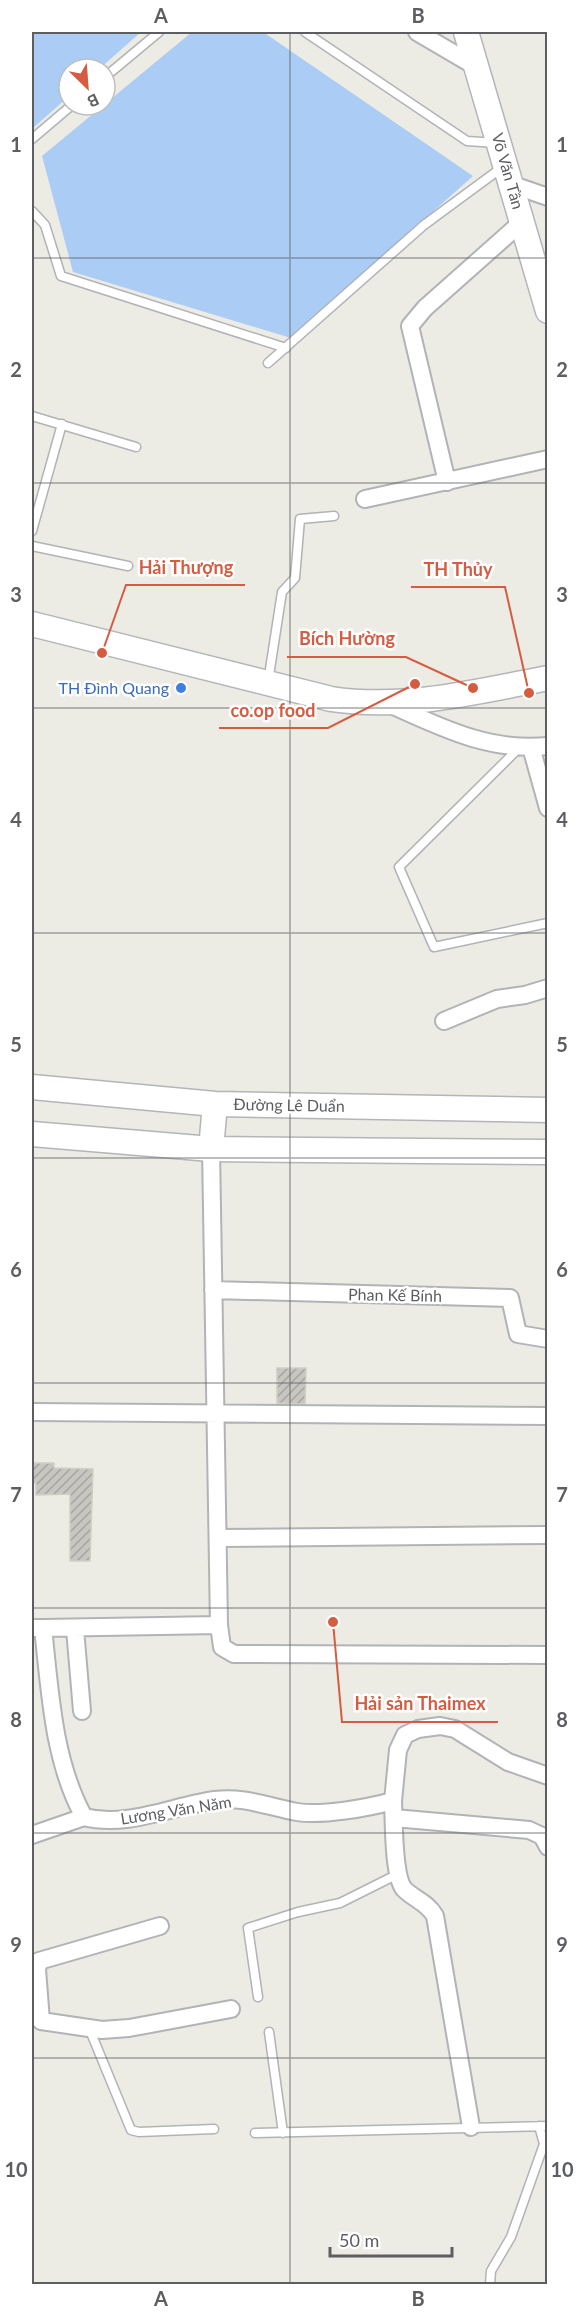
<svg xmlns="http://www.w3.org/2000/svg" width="579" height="2316" font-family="Lato,sans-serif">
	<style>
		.water { fill: #abcdf5 }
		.building { fill: url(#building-hatch); stroke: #d0cec3; stroke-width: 1.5 }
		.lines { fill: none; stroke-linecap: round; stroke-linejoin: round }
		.lane-casing { stroke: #b1b3b7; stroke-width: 11 }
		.street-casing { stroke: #b1b3b7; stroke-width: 20 }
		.secondary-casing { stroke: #b3b5b9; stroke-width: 27 }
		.lane { stroke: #fff; stroke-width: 8 }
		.street { stroke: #fff; stroke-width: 16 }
		.secondary { stroke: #fff; stroke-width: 24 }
		.grid { fill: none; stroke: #5c5e62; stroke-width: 1.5; stroke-opacity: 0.55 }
		.shop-dot { fill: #3f7fe0; stroke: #fff; stroke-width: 2 }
		.labels { text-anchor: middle; stroke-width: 5; stroke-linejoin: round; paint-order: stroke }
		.street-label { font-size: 16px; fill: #5c5e62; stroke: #fff }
		.shop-label { font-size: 16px; fill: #366cbe; stroke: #fff; text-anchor: end }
		.leader { fill: none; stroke: #d55c41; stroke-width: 2 }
		.callout-dot { fill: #d55c41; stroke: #fff; stroke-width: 2 }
		.callout-label { font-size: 18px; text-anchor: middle; font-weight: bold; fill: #d55c41; stroke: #fff; stroke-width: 5; stroke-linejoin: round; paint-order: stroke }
		.neatline { fill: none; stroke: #5c5e62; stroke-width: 2 }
		.grid-label { font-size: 20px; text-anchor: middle; font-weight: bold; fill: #5c5e62 }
	</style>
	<defs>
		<pattern id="building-hatch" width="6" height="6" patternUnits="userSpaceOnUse" patternTransform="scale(1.5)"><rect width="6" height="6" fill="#c8c6c0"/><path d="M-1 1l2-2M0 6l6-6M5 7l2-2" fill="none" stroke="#a6a49f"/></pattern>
	</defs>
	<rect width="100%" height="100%" fill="#ecebe4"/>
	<path class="water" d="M32,32h109l-42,37h-30v27l-37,33z
		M192,32h71l210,144 -182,162 -218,-66 -31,-116z"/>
	<path class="building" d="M277,1368h29l-1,36 -28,-1z
		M32,1463h22v5l39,1 -3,92h-20v-67l-34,1v-12h-4z"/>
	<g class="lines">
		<g class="lane-casing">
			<path id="lane" d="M305,32l162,109 30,2
				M105,77l54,-45
				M32,139l40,-34
				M32,211l13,14 16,51 225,72
				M268,363l156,-138 80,-59
				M32,416l104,31
				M32,531l30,-107
				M32,546l96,20
				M268,682l14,-90 13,-14 5,-59 34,-3
				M521,746l-122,121 35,80 114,-24
				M258,1997l-10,-69 50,-16 42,-9 58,-29
				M89,2028l42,102 8,2 75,-3
				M269,2032l14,101
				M255,2133l293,-7
				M490,2284l1,-13 20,-34 33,-93 -5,-18"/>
		</g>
		<g class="street-casing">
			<path id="street" d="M417,32l58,34
				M513,185l35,12
				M447,482l-37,-156 15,-18 98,-87
				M365,499l183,-40
				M389,704c51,23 100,48 159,42
				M531,747l17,61
				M444,1021l53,-22 28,-4 23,-7
				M211,1149l8,476 3,22 12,7 314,1
				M213,1290l297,8 8,36 30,5
				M32,1412l516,4
				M218,1538l330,-3
				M32,1628h11c7,63 10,133 41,189 43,11 88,-11 131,-17 28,-4 54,7 82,12 25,4 70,-4 96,-11l5,-51 7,-15 13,-6 22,-3 15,3 53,33 40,14
				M43,1628l176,-3
				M75,1629l7,82
				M393,1801c1,19 0,75 11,88 11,11 23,13 31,27l36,211
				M394,1818l135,12 13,6 6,11
				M32,1835l52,-18
				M32,2010l9,11 61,9 27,-2 102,-19
				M41,2021l-4,-52 2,-8 121,-35"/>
		</g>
		<g class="secondary-casing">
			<path id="secondary" d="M466,32l82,279
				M32,624l299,75c74,11 145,-7 217,-21
				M32,1087l183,17 333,6
				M32,1134l179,15 337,3
				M211,1149l4,-45"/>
		</g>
		<use href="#lane" class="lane"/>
		<use href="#street" class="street"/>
		<use href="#secondary" class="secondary"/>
	</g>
	<path class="grid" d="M290,32v2252M32,258h516M32,483h516M32,708h516M32,933h516M32,1158h516M32,1383h516M32,1608h516M32,1833h516M32,2058h516"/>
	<circle class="shop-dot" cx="181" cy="688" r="6"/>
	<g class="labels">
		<g class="street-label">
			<text transform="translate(508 171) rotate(74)" y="6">Võ Văn Tần</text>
			<text transform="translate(289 1105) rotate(1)" y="6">Đường Lê Duẩn</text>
			<text transform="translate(395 1295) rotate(1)" y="6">Phan Kế Bính</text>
			<text transform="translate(176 1810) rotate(-9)" y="6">Lương Văn Năm</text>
		</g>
		<g class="shop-label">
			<text x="169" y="694">TH Đình Quang</text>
		</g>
	</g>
	<path class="leader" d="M102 653L126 585H245M529 693L505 587H411M473 688L406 657H287M415 684L328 728H219M333 1622L342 1722H498"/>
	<g class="callout-dot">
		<circle cx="102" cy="653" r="6"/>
		<circle cx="529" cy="693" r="6"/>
		<circle cx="473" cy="688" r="6"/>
		<circle cx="415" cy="684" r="6"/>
		<circle cx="333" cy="1622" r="6"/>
	</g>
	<g class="callout-label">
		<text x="186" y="574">Hải Thượng</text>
		<text x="458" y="576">TH Thủy</text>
		<text x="347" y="645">Bích Hường</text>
		<text x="273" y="717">co.op food</text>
		<text x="420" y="1710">Hải sản Thaimex</text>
	</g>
	<rect width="579" height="2316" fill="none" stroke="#ffffff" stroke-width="66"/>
	<g transform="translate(87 87) rotate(155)"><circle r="28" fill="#ffffff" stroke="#bebfc0" stroke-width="1.5"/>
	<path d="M0-4.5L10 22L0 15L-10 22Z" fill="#d55c41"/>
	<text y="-9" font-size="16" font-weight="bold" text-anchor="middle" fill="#5c5e62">B</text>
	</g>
	<path d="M330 2247v9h122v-9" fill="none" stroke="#5c5e62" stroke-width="3"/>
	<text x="339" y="2247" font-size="18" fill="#5c5e62" stroke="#ffffff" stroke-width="4.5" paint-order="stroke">50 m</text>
	<rect x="33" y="33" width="513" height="2250" class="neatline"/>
	<g class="grid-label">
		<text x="161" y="23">A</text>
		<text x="418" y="23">B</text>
		<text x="16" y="152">1</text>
		<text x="562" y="152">1</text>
		<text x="16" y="377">2</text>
		<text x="562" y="377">2</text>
		<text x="16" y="602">3</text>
		<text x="562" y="602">3</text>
		<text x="16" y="827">4</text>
		<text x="562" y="827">4</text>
		<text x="16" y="1052">5</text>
		<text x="562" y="1052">5</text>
		<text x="16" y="1277">6</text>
		<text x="562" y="1277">6</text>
		<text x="16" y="1502">7</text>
		<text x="562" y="1502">7</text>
		<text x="16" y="1727">8</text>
		<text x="562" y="1727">8</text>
		<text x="16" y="1952">9</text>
		<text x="562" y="1952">9</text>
		<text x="16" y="2177">10</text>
		<text x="562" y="2177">10</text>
		<text x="161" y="2306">A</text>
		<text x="418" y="2306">B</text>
	</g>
</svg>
